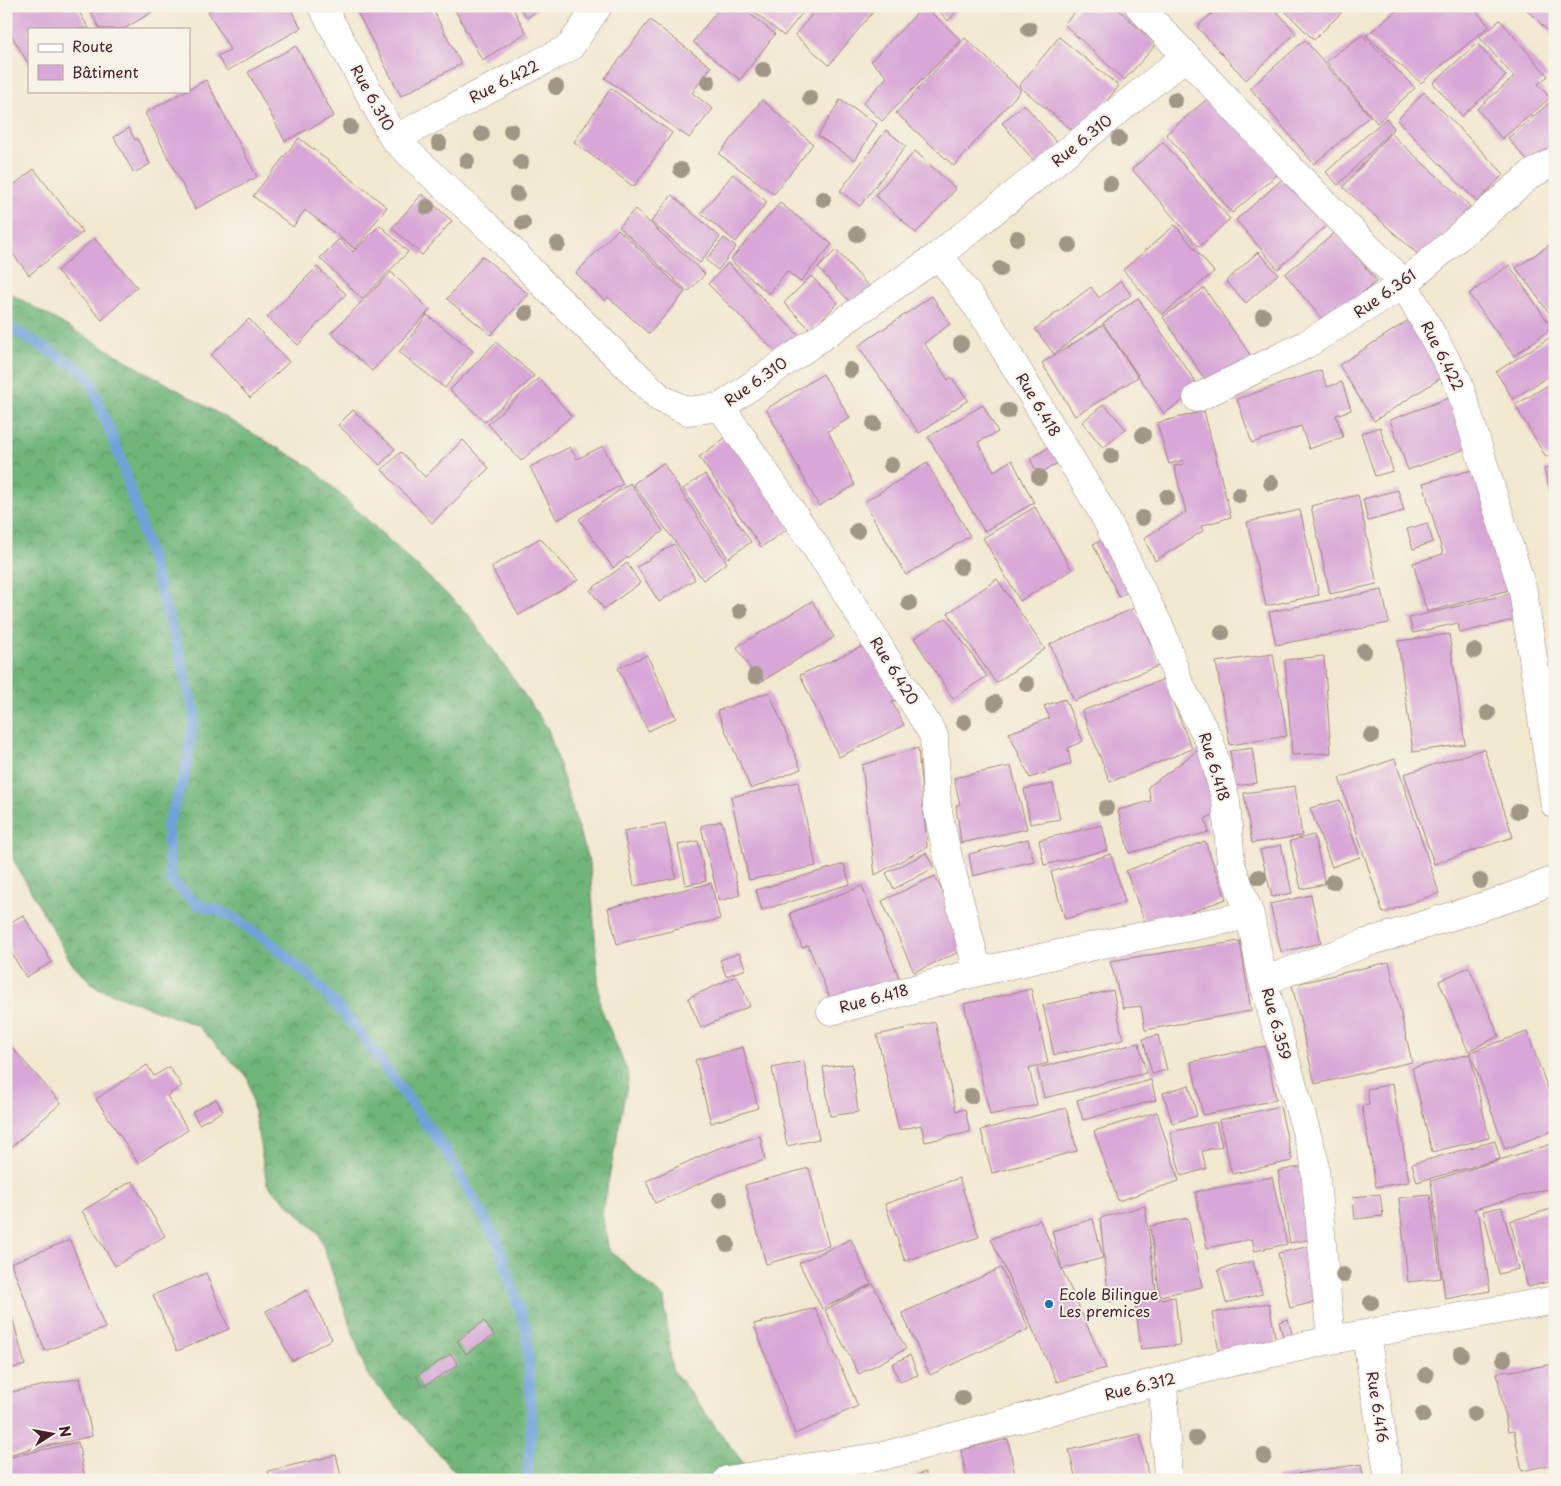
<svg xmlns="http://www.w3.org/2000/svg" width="1561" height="1486" font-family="'Playpen Sans',sans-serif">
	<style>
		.forest { fill: url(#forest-crowns); stroke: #5c6a52 }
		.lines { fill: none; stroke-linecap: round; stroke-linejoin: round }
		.stream { stroke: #6fa2da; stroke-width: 11 }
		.building { fill: #d8a7d7 }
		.street-casing { stroke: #9e847e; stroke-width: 29 }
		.street { stroke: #fff; stroke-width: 28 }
		.tree { fill: #a09786 }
		.poi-dot { fill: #1f6fb2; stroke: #f7f3e8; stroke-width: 2 }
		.labels { text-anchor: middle; stroke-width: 4; stroke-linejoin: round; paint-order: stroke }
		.street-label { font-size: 15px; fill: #4a1f2b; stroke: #f7f3e8 }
		.poi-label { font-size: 15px; fill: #4a1f2b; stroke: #f7f3e8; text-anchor: start }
	</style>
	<defs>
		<pattern id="forest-crowns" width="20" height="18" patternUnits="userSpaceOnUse" patternTransform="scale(1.25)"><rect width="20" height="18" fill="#6fb57a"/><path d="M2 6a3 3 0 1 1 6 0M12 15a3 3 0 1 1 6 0" fill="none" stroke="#5d9364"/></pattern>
	</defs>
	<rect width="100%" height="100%" fill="#f7f3e8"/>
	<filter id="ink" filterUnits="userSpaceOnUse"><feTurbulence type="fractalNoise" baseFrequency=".02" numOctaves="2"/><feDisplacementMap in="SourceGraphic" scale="10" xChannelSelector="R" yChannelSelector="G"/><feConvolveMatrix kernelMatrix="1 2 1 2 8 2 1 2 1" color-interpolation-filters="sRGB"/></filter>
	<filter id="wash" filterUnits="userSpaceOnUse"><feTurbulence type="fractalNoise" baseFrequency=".0096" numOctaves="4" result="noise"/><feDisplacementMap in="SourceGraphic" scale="20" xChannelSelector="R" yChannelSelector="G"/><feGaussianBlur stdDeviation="1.12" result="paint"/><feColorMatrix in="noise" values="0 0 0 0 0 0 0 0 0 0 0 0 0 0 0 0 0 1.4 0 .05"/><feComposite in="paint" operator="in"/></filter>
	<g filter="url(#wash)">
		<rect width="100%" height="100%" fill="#f1e8d0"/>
		<path class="forest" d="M6,291l305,176 158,148 79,114 42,137 10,140 29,69 -27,139 7,36 55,48 8,71 84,111h-294l-95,-106 -48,-140 -52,-50 -19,-106 -50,-52 -103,-39 -24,-25 -65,-115z"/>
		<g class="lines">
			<path class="stream" d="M6,325l81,48 35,89 58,194 15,57 -10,62 -18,52 4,53 26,24 31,10 39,26 46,39 45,51 88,121 51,89 30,92 5,91 -5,57"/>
		</g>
		<g id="blocks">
			<path class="building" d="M6,6h70l13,23h-60v36l-23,-39z
				M87,6h61l4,6 -28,17h-24z
				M211,6h78l12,22 -74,43 -10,-15 13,-6 -22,-39 5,-2z
				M354,6h77l30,58 -60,32z
				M453,6h59l14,27 -44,27z
				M519,6h23l-15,12z
				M721,6h19l35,28 -35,46 -47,-38z
				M747,6h61l-24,30z
				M819,6h59l-49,59 -34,-30z
				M924,6l37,34 -79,81 -19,-18 24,-26 -16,-16z
				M934,6h27l-13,15z
				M1081,6h34l41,39 -32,35 -60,-56z
				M1220,6h52l24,27 -50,47 -49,-53z
				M1280,6h66l1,1 -33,33z
				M1402,6h70l17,20 -68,57 -55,-47z
				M1523,6h32v32z
				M650,20l61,47 -19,26 21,16 -24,29 -84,-60z
				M1500,20l48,56 -10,8 12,14 -48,41 -25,-30 37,-32 -35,-40z
				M1362,35l53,53 -38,35 -51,-62z
				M1059,37l60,49 -41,49 -59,-49z
				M965,38l56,52 -67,76 -58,-53z
				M1305,40l65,76 -56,48 -64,-76z
				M1477,43l29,33 -44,40 -29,-33z
				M296,46l38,70 -49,25 -37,-69z
				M206,80l51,97 -62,32 -50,-96z
				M611,88l61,45 -38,54 -60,-45z
				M1424,92l80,82 -27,28 -80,-82z
				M1212,95l67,78 -47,40 -66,-79z
				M1555,98v55l-20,17 -27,-32z
				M762,100l51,44 -39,50 -55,-40z
				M840,100l37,24 -22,36 -37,-24z
				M1024,104l37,44 -22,19 -37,-44z
				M1386,118l8,10 -56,57 -12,-13z
				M129,128l6,12 2,-2 13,26 -16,9 -20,-36z
				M886,130l20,16 -46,60 -20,-15z
				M1390,133l80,73 -47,53 -80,-72z
				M299,138l88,69 -32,42 -50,-39 -12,17 -40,-31z
				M1163,142l67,77 -31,28 -67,-78z
				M915,151l41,38 -40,44 -41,-38z
				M34,169l49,63 -54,43 -23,-30v-54z
				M733,174l34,28 -31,40 -35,-29z
				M1285,177l42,48 -49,44 -42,-49z
				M422,194l30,27 -30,34 -30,-27z
				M672,195l48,42 -20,26 -49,-41z
				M780,203l52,41 -32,38 -13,-11 -18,23 -39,-34z
				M635,209l70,65 -17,18 -69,-65z
				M380,225l28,27 -46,47 -42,-41 19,-19 14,13z
				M1175,225l39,47 -52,43 -39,-45z
				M618,229l67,63 -36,42 -41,-37 -3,4 -29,-28z
				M1336,232l41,49 -52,42 -40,-49z
				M94,238l43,49 -35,33 -45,-49z
				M724,238l12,9 -18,23 -12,-10z
				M1555,241v80l-39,-53z
				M836,250l37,41 -19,15 -36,-38z
				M1258,252l20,22 -32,29 -20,-22z
				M482,256l46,38 -37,41 -44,-36z
				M728,263l78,80 -21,18 -77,-77z
				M1509,265l43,63 -38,28 -45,-62z
				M317,267l29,27 -48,51 -31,-28z
				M391,272l39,38 -58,61 -41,-38z
				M811,276l27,27 -27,27 -27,-27z
				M1121,281l10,14 -77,59 -19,-25 56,-42 8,11z
				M1204,288l49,71 -41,31 -49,-73z
				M932,296l18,28 -26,19 24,37 3,-3 17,23 -49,33 -61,-87z
				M1138,298l62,90 -36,26 -61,-91z
				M427,315l46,36 -28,37 -46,-36z
				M1412,318l35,56 -73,47 -35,-56z
				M249,319l40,43 -39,36 -39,-43z
				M1103,325l35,52 -63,39 -33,-53z
				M1552,336l3,4v32l-42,27 -17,-27z
				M496,342l38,34 -49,46 -35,-32z
				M1321,370l6,17 15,-5 9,28 -15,5 7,22 -34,12 -8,-23 -49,17 -15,-44z
				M823,374l27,44 -22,13 27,54 -36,21 -53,-97z
				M539,378l32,38 -50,45 -33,-37z
				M1555,381v71l-9,5 -31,-52z
				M1457,395l19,50 -68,25 -18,-50z
				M1104,404l22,25 -23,19 -21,-26z
				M983,405l15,27 -20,10 16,29 18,-11 22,43 -50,28 -56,-94z
				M353,410l42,39 -15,16 -42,-40z
				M1204,411l27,106 -30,9 2,5 -48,30 -11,-23 42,-26 -12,-46 10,-2 -1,-4 -14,4 -12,-41z
				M1380,427l13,44 -18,5 -14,-43z
				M729,435l63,91 -31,21 -62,-90z
				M463,440l26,28 -57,55 -50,-53 19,-18 24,25z
				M603,446l20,38 -66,36 -27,-53 40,-20 7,12z
				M1051,446l9,16 -22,12 -8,-15z
				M663,463l64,100 -24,17 -70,-96z
				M927,463l43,73 -64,39 -42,-73z
				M1555,466v24l-5,1 -6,-22z
				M1476,469l33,121 -82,22 -14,-49 30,-9 -20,-71z
				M705,474l46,68 -23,16 -45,-69z
				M630,483l33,48 -50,37 -34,-49z
				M1398,490l6,21 -36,10 -5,-22z
				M1358,495l19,89 -47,10 -19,-88z
				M1035,507l37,63 -52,31 -37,-63z
				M1300,510l19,85 -53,11 -19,-84z
				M1427,523l6,19 -20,7 -6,-20z
				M1110,536l26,51 -17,10 -26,-53z
				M540,538l38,42 -59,35 -28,-48z
				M674,544l21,35 -36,23 -22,-35z
				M627,563l13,20 -36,26 -14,-19z
				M997,579l48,70 -49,34 -48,-70z
				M1382,590l7,33 -113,22 -7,-33z
				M1512,593l6,26 -58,14 -2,-10 -45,10 -4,-15z
				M812,601l22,36 -75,46 -22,-36z
				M1135,608l25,57 -86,36 -24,-57z
				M946,618l41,58 -34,23 -39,-61z
				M1449,634l16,110 -52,8 -15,-111z
				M870,643l28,56 -6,3 12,23 -65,32 -39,-82z
				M1273,654l14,82 -57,9 -14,-83z
				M647,655l29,63 -28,13 -30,-63z
				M1324,656l7,97 -39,2 -7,-95z
				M1164,679l28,70 -82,33 -28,-71z
				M769,692l32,77 -50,20 -34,-78z
				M1065,699l18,42 -15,7 3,16 -41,14 -21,-45 41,-15 -6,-12z
				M1204,746l17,64 -16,9 4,13 -80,21 -11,-43 33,-9 -3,-14z
				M918,748l9,99 -52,28 -13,-110z
				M1252,748l5,35 -22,3 -5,-35z
				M1484,749l29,88 -79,27 -30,-90z
				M1395,759l44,134 -56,20 -44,-135z
				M1011,766l16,63 -66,14 -5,-38 4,-1 -6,-26z
				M798,782l18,84 -67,14 -18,-83z
				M1053,784l7,35 -30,5 -6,-35z
				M1295,786l7,50 -50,7 -8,-50z
				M1340,800l20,57 -28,10 -22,-59z
				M722,821l18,74 -21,6 -18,-75z
				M665,823l11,55 -42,8 -10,-55z
				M1102,825l6,25 -64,15 -5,-25z
				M1314,835l11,49 -24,5 -11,-48z
				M1028,839l6,22 -61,15 -4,-22z
				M698,841l8,40 -20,4 -8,-40z
				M1205,841l21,58 -79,29 -21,-57z
				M1281,845l11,48 -20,4 -12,-47z
				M926,853l8,15 -40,21 -8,-16z
				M1111,854l14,48 -60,17 -14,-47z
				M844,864l6,20 -88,26 -6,-20z
				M935,876l33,72 -54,24 -32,-71z
				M711,883l9,36 -103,25 -9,-36z
				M862,886l38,94 -66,28 -26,-63 -6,3 -12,-35z
				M1311,895l10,48 -40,9 -11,-48z
				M23,915l29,47 -26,15 -20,-33v-19z
				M1240,941l11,70 -106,19 -4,-24 -18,2 -13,-47z
				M739,953l7,16 -20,7 -6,-16z
				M1389,962l23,100 -97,22 -23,-99z
				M1469,967l30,69 -31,15 -29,-70z
				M737,976l13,30 -49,22 -13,-30z
				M1031,989l17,74 -19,5 8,37 -47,10 -26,-111z
				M1113,990l10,50 -69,15 -11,-50z
				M935,1022l21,89 9,-2 5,23 -45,10 -4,-17 -22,5 -22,-95z
				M1527,1032l28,76v22l-50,19 -35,-97z
				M1158,1035l9,35 -15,4 -9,-35z
				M6,1041l55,62 -53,47 -2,-2z
				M1139,1043l7,30 -102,25 -7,-30z
				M1265,1046l11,54 -73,15 -12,-53z
				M743,1047l15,61 -47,15 -16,-63z
				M1470,1054l19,84 -57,14 -20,-84z
				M804,1061l15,78 -32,7 -15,-78z
				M852,1064l6,48 -28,4 -7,-49z
				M147,1065l7,11 15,-9 13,19 -15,10 21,34 -50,33 -42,-64z
				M1151,1080l5,20 -73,20 -6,-20z
				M1393,1084l16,98 -33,5 -14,-81 7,-1 -2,-16z
				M1189,1085l8,31 -25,7 -9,-30z
				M216,1099l7,12 -24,13 -7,-12z
				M1280,1106l12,55 -60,13 -13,-54z
				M1066,1108l11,43 -85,22 -11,-43z
				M1157,1112l22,69 -61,20 -24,-70z
				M1216,1122l6,24 -20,5 4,18 -25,7 -11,-44z
				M760,1136l5,24 -39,12 -71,31 -9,-22 70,-32z
				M1495,1141l5,18 -83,23 -5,-18z
				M1555,1143v44l-81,22 5,7 11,75 -45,8 -14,-118z
				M1305,1166l13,72 -28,5 -12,-72z
				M809,1168l20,78 -63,18 -21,-79z
				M1272,1177l15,67 -32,7 -3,-12 -45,9 -12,-56z
				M959,1178l20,59 -74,24 -20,-57z
				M132,1181l33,55 -50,30 -33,-55z
				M1380,1194l3,22 -28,3 -2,-22z
				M1430,1195l11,83 -33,4 -9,-84z
				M1145,1206l11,84 -47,12 -9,-84z
				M1502,1207l16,62 -19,5 -16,-63z
				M1555,1208v72l-27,7 -18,-66z
				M1188,1218l14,69 -42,9 -10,-70z
				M1093,1219l10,39 -41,11 -10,-38z
				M1040,1220l66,148 -49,14 -66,-143z
				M851,1239l20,45 -49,25 -23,-46z
				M70,1240l35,88 -60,23 -34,-88z
				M1311,1246l12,54 -33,8 -12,-55z
				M1253,1261l9,33 -36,9 -8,-33z
				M1001,1268l28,61 -99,46 -28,-62z
				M206,1273l23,56 -52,22 -24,-56z
				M873,1284l33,65 -47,25 -34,-64z
				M307,1290l25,49 -40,22 -26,-50z
				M6,1294l19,71 -19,5z
				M1175,1297l5,48 -39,4 -6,-47z
				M1269,1303l8,44 -57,11 -8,-45z
				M815,1308l43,98 -63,28 -41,-110z
				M1288,1319l6,22 -9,2 -6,-21z
				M484,1321l10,14 -28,19 -9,-13z
				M451,1354l7,11 -36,22 -6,-11z
				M910,1355l8,20 -18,7 -8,-18z
				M1555,1364v100l-33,7 -8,-40 -6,1 -11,-59z
				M80,1378l12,58 -86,19v-62z
				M1140,1434l9,46h-73l-7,-30z
				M1008,1439l8,41h-49l-6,-30z
				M78,1442l7,37 -79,1v-22z
				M336,1455l6,25h-71l-3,-9z
				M1361,1464l3,16h-88v-3z
				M925,1472l3,8h-23z"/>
		</g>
	</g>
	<g filter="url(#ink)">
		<use href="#blocks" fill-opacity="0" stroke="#9e847e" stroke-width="1"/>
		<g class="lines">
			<g class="street-casing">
				<path id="street" d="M322,6l72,133 106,99 45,48 115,112 27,13 34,-4 218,-152 247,-199
					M1139,6l155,166 110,112 54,98 65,209 32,214
					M394,139l176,-92 28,-41
					M1197,398l108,-53 99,-61 126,-109 25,-14
					M721,407l119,176 94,153 3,70 9,43 32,123
					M1250,915l13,66
					M831,1011l147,-39 120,-27 152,-30 -19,-50 -5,-64 -16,-59 -31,-59 -17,-51 -59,-119 -114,-190 -50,-68
					M1366,1334l23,146
					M1331,1340l-17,-181 -51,-178 103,-38 134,-42 55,-21
					M1163,1382l5,98
					M727,1480l156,-24 340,-92 108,-24 224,-40"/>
			</g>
			<use href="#street" class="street"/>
		</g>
		<g class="tree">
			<circle cx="1029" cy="29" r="8"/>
			<circle cx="763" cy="70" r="8"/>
			<circle cx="708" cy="82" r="8"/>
			<circle cx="556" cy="87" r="8"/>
			<circle cx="810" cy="98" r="8"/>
			<circle cx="1175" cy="100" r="8"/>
			<circle cx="350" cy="127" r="8"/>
			<circle cx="511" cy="131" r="8"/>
			<circle cx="482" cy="134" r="8"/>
			<circle cx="1119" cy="139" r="8"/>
			<circle cx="439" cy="143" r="8"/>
			<circle cx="467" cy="161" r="8"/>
			<circle cx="521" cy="162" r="8"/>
			<circle cx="681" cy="170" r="8"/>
			<circle cx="1110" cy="184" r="8"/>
			<circle cx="517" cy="194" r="8"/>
			<circle cx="823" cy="199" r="8"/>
			<circle cx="427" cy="207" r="8"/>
			<circle cx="523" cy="223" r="8"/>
			<circle cx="857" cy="234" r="8"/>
			<circle cx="1017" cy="238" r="8"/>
			<circle cx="558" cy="244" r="8"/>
			<circle cx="1069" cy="245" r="8"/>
			<circle cx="1000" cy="269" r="8"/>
			<circle cx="526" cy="313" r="8"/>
			<circle cx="1263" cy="316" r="8"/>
			<circle cx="961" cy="344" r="8"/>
			<circle cx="850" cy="370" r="8"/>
			<circle cx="1008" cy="411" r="8"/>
			<circle cx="874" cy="424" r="8"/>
			<circle cx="1143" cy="435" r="8"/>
			<circle cx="1111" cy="456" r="8"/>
			<circle cx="891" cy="465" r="8"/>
			<circle cx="1039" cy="477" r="8"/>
			<circle cx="1271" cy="483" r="8"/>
			<circle cx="1239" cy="495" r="8"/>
			<circle cx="1167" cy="497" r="8"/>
			<circle cx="1142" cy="518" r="8"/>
			<circle cx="857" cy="531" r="8"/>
			<circle cx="961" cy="567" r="8"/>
			<circle cx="909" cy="603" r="8"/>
			<circle cx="740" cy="611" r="8"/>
			<circle cx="1222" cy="633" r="8"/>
			<circle cx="1364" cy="651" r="8"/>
			<circle cx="1474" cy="651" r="8"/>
			<circle cx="755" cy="676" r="8"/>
			<circle cx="1027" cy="684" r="8"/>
			<circle cx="995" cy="703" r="8"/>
			<circle cx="1488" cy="713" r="8"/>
			<circle cx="964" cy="722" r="8"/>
			<circle cx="1371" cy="736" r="8"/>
			<circle cx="1106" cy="808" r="8"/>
			<circle cx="1518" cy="811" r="8"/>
			<circle cx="1259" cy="877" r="8"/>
			<circle cx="1480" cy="881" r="8"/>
			<circle cx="1333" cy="882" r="8"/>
			<circle cx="971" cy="1096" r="8"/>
			<circle cx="720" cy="1200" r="8"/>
			<circle cx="727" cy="1244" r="8"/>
			<circle cx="1343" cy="1275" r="8"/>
			<circle cx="1371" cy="1303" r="8"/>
			<circle cx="1461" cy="1354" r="8"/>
			<circle cx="1504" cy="1359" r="8"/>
			<circle cx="1426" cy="1375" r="8"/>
			<circle cx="962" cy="1398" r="8"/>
			<circle cx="1474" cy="1414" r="8"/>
			<circle cx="1423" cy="1415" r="8"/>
			<circle cx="1196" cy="1438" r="8"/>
			<circle cx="1264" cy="1456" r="8"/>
		</g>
	</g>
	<circle class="poi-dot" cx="1049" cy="1304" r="5"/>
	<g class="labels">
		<g class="street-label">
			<text transform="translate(504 82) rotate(-27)" y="5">Rue 6.422</text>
			<text transform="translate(372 98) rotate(61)" y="5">Rue 6.310</text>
			<text transform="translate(1082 141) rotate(-39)" y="5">Rue 6.310</text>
			<text transform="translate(1385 294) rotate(-35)" y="5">Rue 6.361</text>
			<text transform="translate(1442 356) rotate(63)" y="5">Rue 6.422</text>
			<text transform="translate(756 382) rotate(-35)" y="5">Rue 6.310</text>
			<text transform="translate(1038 405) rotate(59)" y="5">Rue 6.418</text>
			<text transform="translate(894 671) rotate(58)" y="5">Rue 6.420</text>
			<text transform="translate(1214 767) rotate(73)" y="5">Rue 6.418</text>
			<text transform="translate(874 999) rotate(-15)" y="5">Rue 6.418</text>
			<text transform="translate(1276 1024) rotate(75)" y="5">Rue 6.359</text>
			<text transform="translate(1140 1387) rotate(-14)" y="5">Rue 6.312</text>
			<text transform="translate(1377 1407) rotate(81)" y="5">Rue 6.416</text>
		</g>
		<g class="poi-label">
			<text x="1059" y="1300">Ecole Bilingue<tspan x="1059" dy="17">Les premices</tspan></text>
		</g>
	</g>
	<rect width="1561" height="1486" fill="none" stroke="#f7f3e8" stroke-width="25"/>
	<rect x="28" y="28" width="162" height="65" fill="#f7f3e8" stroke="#b29e9c"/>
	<rect x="38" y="44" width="25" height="8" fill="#ffffff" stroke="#b29e9c"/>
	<text x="72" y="52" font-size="15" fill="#4a1f2b">Route</text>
	<rect x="38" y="65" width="25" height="15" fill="#d8a7d7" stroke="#b29e9c"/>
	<text x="72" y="78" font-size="15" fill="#4a1f2b">Bâtiment</text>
	<g transform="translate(52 1434) rotate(79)" stroke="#f7f3e8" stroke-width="4" paint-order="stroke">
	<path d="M0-4L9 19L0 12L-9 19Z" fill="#4a1f2b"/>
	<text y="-8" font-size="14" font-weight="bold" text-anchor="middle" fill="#4a1f2b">N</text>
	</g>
</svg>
